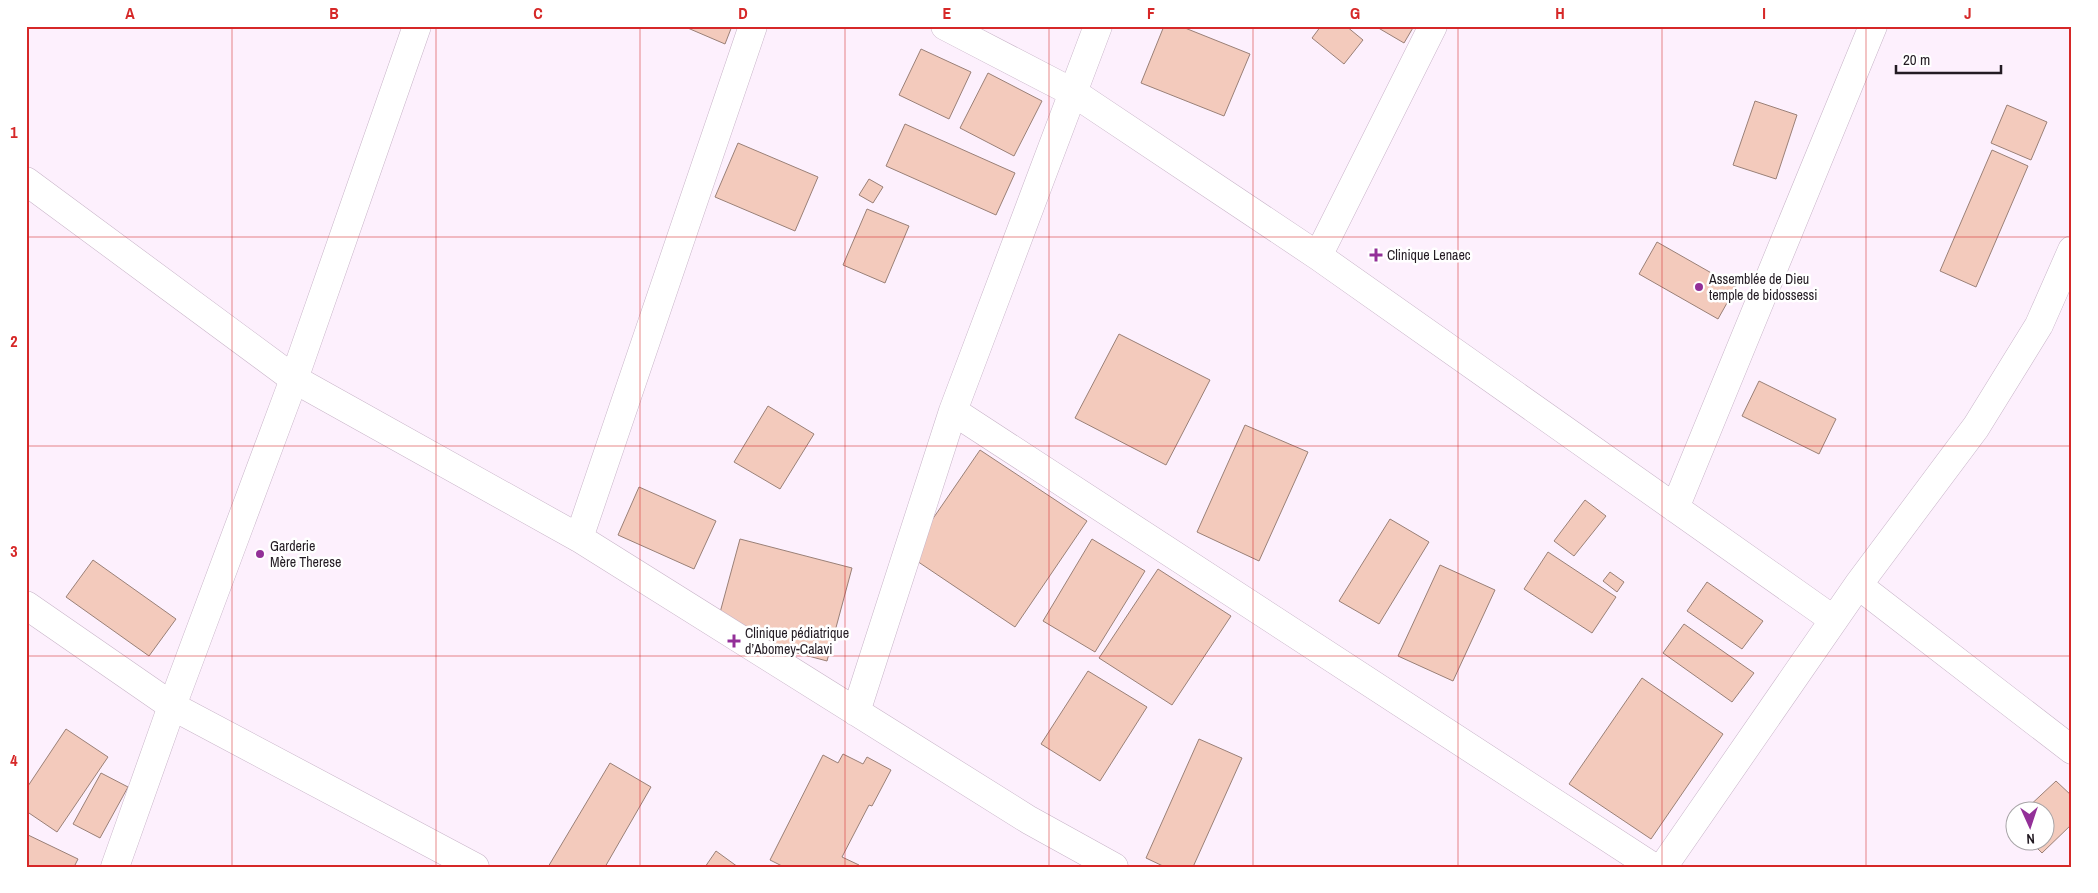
<svg xmlns="http://www.w3.org/2000/svg" width="2098" height="893" font-family="'Archivo Narrow',sans-serif">
	<style>
		.building { fill: #f3cabc; stroke: #9a8077 }
		.lines { fill: none; stroke-linecap: round; stroke-linejoin: round }
		.street-casing { stroke: #c8b4c8; stroke-width: 29 }
		.street { stroke: #fff; stroke-width: 28 }
		.grid { fill: none; stroke: #d62828; stroke-width: 1; stroke-opacity: 0.55 }
		.poi-dot { fill: #933098; stroke: #fff; stroke-width: 2 }
		.labels { text-anchor: middle; stroke-width: 5; stroke-linejoin: round; paint-order: stroke }
		.poi-label { font-size: 14px; fill: #231b23; stroke: #fff; text-anchor: start }
		.neatline { fill: none; stroke: #d62828; stroke-width: 2 }
		.grid-label { font-size: 16px; text-anchor: middle; font-weight: bold; fill: #d62828 }
	</style>
	<rect width="100%" height="100%" fill="#fdf0fd"/>
	<path class="building" d="M683,26h49l-7,18z
		M1164,26h16l70,28 -26,62 -83,-33z
		M1321,26h25l17,14 -19,24 -32,-26z
		M1375,26h39l-10,17z
		M921,49l50,23 -22,47 -50,-24z
		M988,73l54,28 -28,55 -54,-28z
		M1755,101l42,14 -21,64 -43,-14z
		M2007,105l40,17 -16,38 -40,-17z
		M905,124l110,49 -19,42 -110,-49z
		M738,143l80,34 -23,54 -80,-34z
		M1992,150l36,16 -52,121 -36,-16z
		M869,179l14,8 -10,16 -14,-8z
		M867,209l42,17 -24,57 -42,-18z
		M1657,242l79,45 -18,32 -79,-45z
		M1119,334l91,46 -44,85 -91,-47z
		M1759,381l77,38 -17,35 -77,-38z
		M768,406l46,28 -34,55 -46,-27z
		M1245,425l63,27 -49,109 -62,-29z
		M980,450l107,71 -72,106 -107,-72z
		M639,487l77,34 -22,48 -76,-34z
		M1585,500l21,16 -32,40 -20,-15z
		M1390,519l39,23 -50,82 -40,-23z
		M740,539l112,29 -25,93 -112,-30z
		M1092,539l53,32 -50,81 -52,-31z
		M1548,552l68,45 -24,36 -68,-44z
		M93,560l83,59 -27,37 -83,-59z
		M1440,565l55,25 -42,91 -55,-25z
		M1158,569l73,47 -59,89 -73,-47z
		M1610,572l14,10 -7,10 -14,-11z
		M1707,582l56,39 -21,28 -55,-38z
		M1684,624l70,49 -22,29 -69,-49z
		M1088,671l59,36 -47,74 -59,-37z
		M1642,678l81,56 -72,105 -82,-55z
		M66,729l42,28 -51,75 -31,-21v-22z
		M1199,739l43,19 -49,109h-28l-19,-9z
		M843,754l20,10 4,-7 24,13 -19,36 -3,-1 -27,52 17,8 -1,2h-74l-14,-7 53,-105 15,8z
		M610,763l41,24 -46,80h-57z
		M101,773l27,14 -28,51 -27,-14z
		M2056,781l16,15v28l-30,29 -13,-13h17v-30h-21z
		M26,834l52,25 -4,8h-48z
		M716,851l22,16h-33z"/>
	<g class="lines">
		<g class="street-casing">
			<path id="street" d="M945,26l129,67 244,163 516,364
				M26,181l268,198 285,159 450,282 85,47
				M1318,256l115,-230
				M953,411l700,456
				M1675,508l198,-482
				M579,538l174,-512
				M1858,585l214,165
				M26,605l146,101 303,161
				M856,712l97,-301 145,-385
				M115,867l57,-161 122,-327 123,-353
				M1663,867l195,-282 118,-158 63,-102 33,-75"/>
		</g>
		<use href="#street" class="street"/>
	</g>
	<path class="grid" d="M232,26v841M436,26v841M640,26v841M845,26v841M1049,26v841M1253,26v841M1458,26v841M1662,26v841M1866,26v841M26,237h2046M26,446h2046M26,656h2046"/>
	<g class="poi-dot">
		<path d="M1373.5 247.5h5v5h5v5h-5v5h-5v-5h-5v-5h5z"/>
		<circle cx="1699" cy="287" r="5"/>
		<circle cx="260" cy="554" r="5"/>
		<path d="M731.5 633.5h5v5h5v5h-5v5h-5v-5h-5v-5h5z"/>
	</g>
	<g class="labels">
		<g class="poi-label">
			<text x="1387" y="260">Clinique Lenaec</text>
			<text x="1709" y="284">Assemblée de Dieu<tspan x="1709" dy="16">temple de bidossessi</tspan></text>
			<text x="270" y="551">Garderie<tspan x="270" dy="16">Mère Therese</tspan></text>
			<text x="745" y="638">Clinique pédiatrique<tspan x="745" dy="16">d’Abomey-Calavi</tspan></text>
		</g>
	</g>
	<rect width="2098" height="893" fill="none" stroke="#ffffff" stroke-width="55"/>
	<g transform="translate(2030 826) rotate(177)"><circle r="24" fill="#ffffff" stroke="#a7a4a7"/>
	<path d="M0-4L9 19L0 12L-9 19Z" fill="#933098"/>
	<text y="-8" font-size="14" font-weight="bold" text-anchor="middle" fill="#231b23">N</text>
	</g>
	<path d="M1896 65v8h105v-8" fill="none" stroke="#231b23" stroke-width="2.5"/>
	<text x="1903" y="65" font-size="15" fill="#231b23" stroke="#ffffff" stroke-width="4" paint-order="stroke">20 m</text>
	<rect x="28" y="28" width="2042" height="838" class="neatline"/>
	<g class="grid-label">
		<text x="130" y="19">A</text>
		<text x="334" y="19">B</text>
		<text x="538" y="19">C</text>
		<text x="743" y="19">D</text>
		<text x="947" y="19">E</text>
		<text x="1151" y="19">F</text>
		<text x="1355" y="19">G</text>
		<text x="1560" y="19">H</text>
		<text x="1764" y="19">I</text>
		<text x="1968" y="19">J</text>
		<text x="14" y="138">1</text>
		<text x="14" y="347">2</text>
		<text x="14" y="557">3</text>
		<text x="14" y="766">4</text>
	</g>
</svg>
